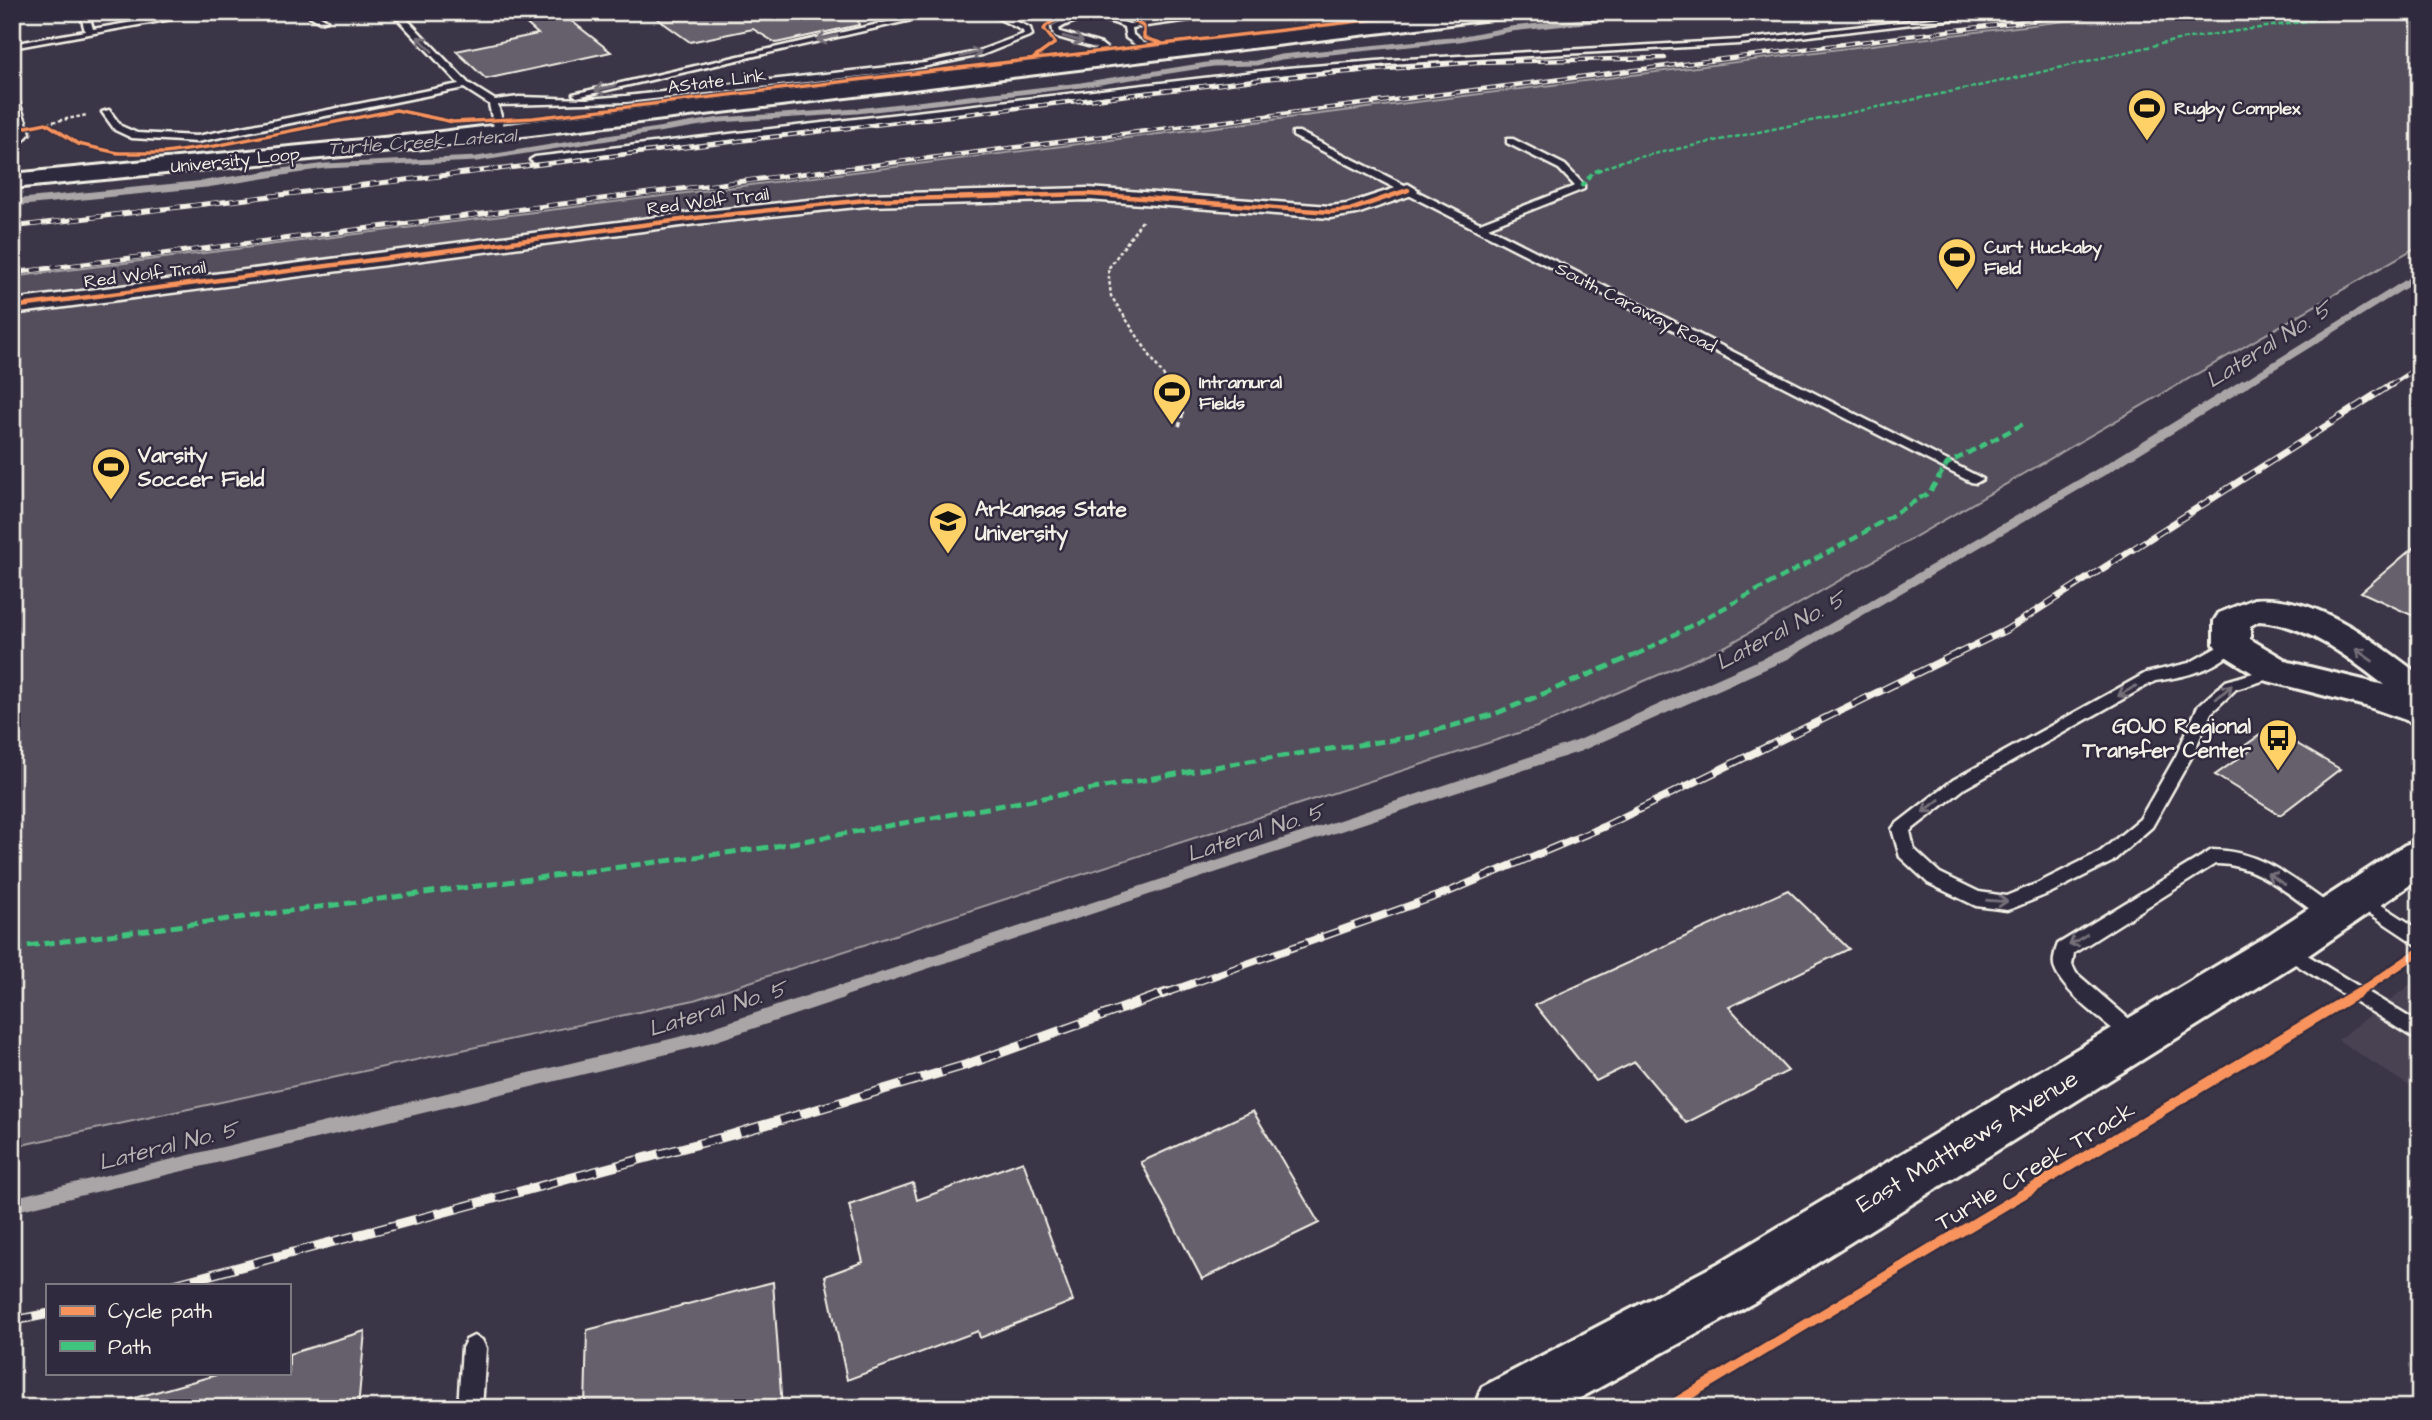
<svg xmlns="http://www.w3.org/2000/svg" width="2432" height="1420" font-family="'Architects Daughter',sans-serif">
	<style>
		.built { fill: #484352 }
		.green { fill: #534e5c; stroke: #a4a0a2; stroke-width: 2 }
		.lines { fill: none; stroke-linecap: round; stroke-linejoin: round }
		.stream-far4 { stroke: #aaa6a7; stroke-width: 5 }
		.stream-far3 { stroke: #aaa6a7; stroke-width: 7 }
		.stream-far2 { stroke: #aaa6a7; stroke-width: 9 }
		.stream-far1 { stroke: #aaa6a7; stroke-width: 11 }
		.stream { stroke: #aaa6a7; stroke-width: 14 }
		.building { fill: #65616c; stroke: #f4f1e8; stroke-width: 2 }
		.service-casing { stroke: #f4f1e8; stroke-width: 5 }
		.minor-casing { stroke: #f4f1e8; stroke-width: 5 }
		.tertiary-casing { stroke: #f4f1e8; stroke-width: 6 }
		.path-far1 { stroke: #f4f1e8; stroke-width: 2.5; stroke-dasharray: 3.5 2.5; stroke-linecap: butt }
		.path { stroke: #f4f1e8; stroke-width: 3.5; stroke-dasharray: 6 4.5; stroke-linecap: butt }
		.service { fill: #2f2a3d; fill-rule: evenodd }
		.minor { fill: #2f2a3d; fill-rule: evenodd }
		.tertiary { fill: #2f2a3d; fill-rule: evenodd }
		.rail-far4-casing { stroke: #f4f1e8; stroke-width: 4.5 }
		.rail-far3-casing { stroke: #f4f1e8; stroke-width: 5 }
		.rail-far2-casing { stroke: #f4f1e8; stroke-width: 7 }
		.rail-far1-casing { stroke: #f4f1e8; stroke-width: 8 }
		.rail-casing { stroke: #f4f1e8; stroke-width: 10 }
		.rail-far4 { stroke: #2f2a3d; stroke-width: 2.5; stroke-dasharray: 9; stroke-linecap: butt }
		.rail-far3 { stroke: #2f2a3d; stroke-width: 3.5; stroke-dasharray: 10; stroke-linecap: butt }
		.rail-far2 { stroke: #2f2a3d; stroke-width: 4.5; stroke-dasharray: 13; stroke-linecap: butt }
		.rail-far1 { stroke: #2f2a3d; stroke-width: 5; stroke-dasharray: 17; stroke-linecap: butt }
		.rail { stroke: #2f2a3d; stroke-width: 7; stroke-dasharray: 21; stroke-linecap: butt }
		.quiet-far3 { stroke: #40c37c; stroke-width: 2.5; stroke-dasharray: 5 2.5; stroke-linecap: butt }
		.quiet-far2 { stroke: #40c37c; stroke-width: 3.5; stroke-dasharray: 7 3.5; stroke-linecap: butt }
		.quiet-far1 { stroke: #40c37c; stroke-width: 4.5; stroke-dasharray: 9 4.5; stroke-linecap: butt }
		.quiet { stroke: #40c37c; stroke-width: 5; stroke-dasharray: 11 5; stroke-linecap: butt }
		.cycleway-far3-casing { stroke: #2f2a3d; stroke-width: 6 }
		.cycleway-far2-casing { stroke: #2f2a3d; stroke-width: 7 }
		.cycleway-far1-casing { stroke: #2f2a3d; stroke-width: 12 }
		.cycleway-casing { stroke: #2f2a3d; stroke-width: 14 }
		.cycleway-far3 { stroke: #f8935d; stroke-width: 3.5 }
		.cycleway-far2 { stroke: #f8935d; stroke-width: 4.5 }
		.cycleway-far1 { stroke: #f8935d; stroke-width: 8 }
		.cycleway { stroke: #f8935d; stroke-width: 10 }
		.oneway { stroke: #747079 }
		.labels { text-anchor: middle; stroke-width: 5; stroke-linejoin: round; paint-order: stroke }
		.far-street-label { font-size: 18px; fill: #f4f1e8; stroke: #2f2a3d }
		.far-poi-label { font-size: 18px; font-weight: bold; fill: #f4f1e8; stroke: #2f2a3d; text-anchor: start }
		.far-water-label { font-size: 19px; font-style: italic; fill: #b6b2b2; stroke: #2f2a3d }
		.poi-label { font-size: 21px; font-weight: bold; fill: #f4f1e8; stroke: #2f2a3d; text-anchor: start }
		.water-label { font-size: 23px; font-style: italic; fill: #b6b2b2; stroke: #2f2a3d }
		.near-street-label { font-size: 24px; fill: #f4f1e8; stroke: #2f2a3d }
	</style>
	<rect width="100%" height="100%" fill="#3b3647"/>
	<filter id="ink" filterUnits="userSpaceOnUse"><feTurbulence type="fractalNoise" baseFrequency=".0143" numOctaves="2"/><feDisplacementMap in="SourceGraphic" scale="14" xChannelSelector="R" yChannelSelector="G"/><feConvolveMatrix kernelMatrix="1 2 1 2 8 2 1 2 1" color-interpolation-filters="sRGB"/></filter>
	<g filter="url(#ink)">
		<path class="built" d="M2420,977v116l-82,-53z"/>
		<path class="green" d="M2137,12h283v233l-694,401 -189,81 -843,273 -682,147v-870z"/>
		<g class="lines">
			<path class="stream-far4" d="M290,171l35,-5 152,-7 243,-39 137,-9 224,-26 132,-21 43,-1 25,-6 178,-18 52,-10 157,-17"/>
			<path class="stream-far3" d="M12,203l194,-19 96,-15
				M2241,386l179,-111"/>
			<path class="stream-far2" d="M1785,655l321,-186 138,-85"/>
			<path class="stream-far1" d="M834,994l745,-248 209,-93"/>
			<path class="stream" d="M12,1205l688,-166 140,-47"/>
		</g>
		<path class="building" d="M513,12h47l51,40 -125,27 -30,-28 82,-17z
			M648,12h209l2,13 -83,18 -23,-14 -63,13z
			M2420,542v77l-59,-27z
			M2270,728l70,41 -60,46 -65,-40 34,-24 -6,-4z
			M1788,890l61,59 -120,58 59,64 -102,52 -51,-61 -39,19 -61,-76z
			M1253,1111l66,112 -117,56 -61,-117z
			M1023,1161l50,140 -93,37 -2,-7 -131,49 -22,-104 38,-14 -14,-57 64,-22 4,17z
			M773,1282l9,126h-197l2,-78z
			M365,1331l-7,77h-226l-1,-9 92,-26h66v-19z"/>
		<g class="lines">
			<g class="service-casing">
				<path id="service" d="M80,12h8l5,17 98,-17h19l-198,36v-4l73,-13z
					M303,12h11l13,8 -7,2z
					M391,12h9l68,71 27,17 24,-3 67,2 40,-3 299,-33 51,-11 48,-18 -1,-3 -37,-19h11l33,16 2,7 -50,20 -85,17 -271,30 -128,3 7,27 -5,3 -5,-3 -6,-28 -25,-16 -267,54 -65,-4 -17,-8 -13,-18 7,-2 12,16 16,7 60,3 262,-52z
					M931,12h15l-369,85 -4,-3z
					M1988,12h27l-276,32 -350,20 -101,10 -753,89 -5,-3 5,-3 753,-89 101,-8 350,-20z
					M1081,14l20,1 28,9 57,-6 4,2 -58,8 1,7 24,18 1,2 -4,2 -28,-19 -2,-11c-21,-10 -44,-12 -65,2l1,3 41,12 16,13v4h-3l-19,-13 -41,-12 -2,-10 17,-9z
					M12,91l4,3 14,39 -18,20v-10l8,-10 -8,-25z
					M1293,132h6l181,91 95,-37 -16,-17 -52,-26v-4h6l52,26 19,20v4l-96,38 495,252 -7,4 -5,-1 -678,-346z
					M2232,639l7,5c-18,25 -55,33 -84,37l-190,107 -55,43 4,18 26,24 39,19 27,4 32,-13 62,-31 40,-33 36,-63 22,-50 28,-25 51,-15 5,1 3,4 -3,4 -46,14 -25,24 -19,43 -40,71 -40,35 -62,31 -37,15 -6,2 -31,-4 -48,-23 -28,-26 -8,-28 3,-4 58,-45 193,-107 43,-10z
					M2212,850c50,0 86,33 125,60l3,5 -3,5 -6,2 -6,-2c-34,-23 -67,-57 -110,-56l-141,89 -2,12 4,8 67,58 3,6 -3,6 -7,2 -7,-2c-18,-17 -72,-54 -75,-78 -1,-6 2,-16 4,-21z
					M2360,891l60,39v17l-66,-44 -3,-5 3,-5z
					M2286,942l134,82v18l-141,-88 -2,-5 2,-5z
					M474,1336l8,4 4,8 -4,60h-24l4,-60 4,-8z"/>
			</g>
			<g class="minor-casing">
				<path id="minor" d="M1408,184l10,6 -3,4 -58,20 -27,4 -242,-18 -222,6 -170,18 -684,90v-14l684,-88 170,-18 222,-6 242,18 17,-2z"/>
			</g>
			<g class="tertiary-casing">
				<path id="tertiary" d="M1450,12h59l-9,6 -1076,130 -412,40v-14l412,-40z
					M2254,599c60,-5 118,40 163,74l3,52 -51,-18 -105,-27 -45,-28 -5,-8v-23l5,-8zM2259,621c47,3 89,36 125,64l-95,-23 -39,-23v-13z
					M2420,840v38l-120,83 -545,341 -193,106h-88l8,-21 235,-123 551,-329 137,-90z"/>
			</g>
			<path class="path-far1" d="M645,12h7
				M12,14l5,12
				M47,123l40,-8
				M1142,221l-34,48 3,27 59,90"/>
			<path class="path" d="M1169,384c10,14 18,25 10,42"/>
			<use href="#service" class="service"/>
			<use href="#minor" class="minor"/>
			<use href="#tertiary" class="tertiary"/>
			<g class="rail-far4-casing">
				<path id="rail-far4" d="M484,171l788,-93 204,-16 189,-4
					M826,171l1274,-159"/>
			</g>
			<g class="rail-far3-casing">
				<path id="rail-far3" d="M12,227l486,-58
					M12,273l828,-104
					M2389,386l31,-20"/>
			</g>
			<g class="rail-far2-casing">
				<path id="rail-far2" d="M1955,655l51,-25 386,-246"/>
			</g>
			<g class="rail-far1-casing">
				<path id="rail-far1" d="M1163,994l285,-102 155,-65 355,-174"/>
			</g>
			<g class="rail-casing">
				<path id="rail" d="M172,1285l559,-150 235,-70 202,-73
					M12,1321l35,-7"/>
			</g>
			<use href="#rail-far4" class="rail-far4"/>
			<use href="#rail-far3" class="rail-far3"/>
			<use href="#rail-far2" class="rail-far2"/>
			<use href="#rail-far1" class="rail-far1"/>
			<use href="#rail" class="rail"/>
			<path class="quiet-far3" d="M1597,171l28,-11 382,-80 175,-41 154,-22 70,1"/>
			<path class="quiet-far2" d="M1581,187l11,-14 9,-4"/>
			<path class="quiet-far1" d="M1636,655l219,-117 75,-46 17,-28 76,-40"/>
			<path class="quiet" d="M12,948l758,-101 479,-86 163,-24 83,-23 145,-61"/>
			<g class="cycleway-far3-casing">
				<path id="cycleway-far3" d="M1034,58l21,-15 -11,-14 3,-4c28,-18 70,-18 97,2v11l17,5
					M12,130l34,-7 32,21 40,9h47l50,-7 181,-36 57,12 80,-4 903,-106"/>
			</g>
			<g class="cycleway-far2-casing">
				<path id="cycleway-far2" d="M12,307l684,-89 170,-18 222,-6 242,18 20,-2 58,-20"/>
			</g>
			<g class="cycleway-far1-casing">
				<path id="cycleway-far1" d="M2357,994l63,-43"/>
			</g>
			<g class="cycleway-casing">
				<path id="cycleway" d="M1667,1408l692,-416"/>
			</g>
			<use href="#cycleway-far3" class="cycleway-far3"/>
			<use href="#cycleway-far2" class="cycleway-far2"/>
			<use href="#cycleway-far1" class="cycleway-far1"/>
			<use href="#cycleway" class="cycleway"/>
		</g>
		<defs><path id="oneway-shaft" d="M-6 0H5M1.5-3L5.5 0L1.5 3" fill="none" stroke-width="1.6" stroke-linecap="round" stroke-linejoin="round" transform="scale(1.75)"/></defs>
		<g class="oneway">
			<use href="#oneway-shaft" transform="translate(827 38) rotate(167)"/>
			<use href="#oneway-shaft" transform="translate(1073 39) rotate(16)"/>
			<use href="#oneway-shaft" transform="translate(425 44) rotate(-134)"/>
			<use href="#oneway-shaft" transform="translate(971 54) rotate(-14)"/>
			<use href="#oneway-shaft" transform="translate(605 88) rotate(167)"/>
			<use href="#oneway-shaft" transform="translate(2364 655) rotate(-145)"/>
			<use href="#oneway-shaft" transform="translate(2127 691) rotate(150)"/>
			<use href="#oneway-shaft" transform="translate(2224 692) rotate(-41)"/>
			<use href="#oneway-shaft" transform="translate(1931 806) rotate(142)"/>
			<use href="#oneway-shaft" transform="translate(2276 879) rotate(-147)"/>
			<use href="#oneway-shaft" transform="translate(1997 901) rotate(4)"/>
			<use href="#oneway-shaft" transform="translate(2078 940) rotate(148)"/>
		</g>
	</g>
	<defs>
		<g id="stadium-pin" transform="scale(2.0125)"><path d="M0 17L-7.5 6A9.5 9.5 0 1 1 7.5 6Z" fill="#ffd166" stroke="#2f2a3d"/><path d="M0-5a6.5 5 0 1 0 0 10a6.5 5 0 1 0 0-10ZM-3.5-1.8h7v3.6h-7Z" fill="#111"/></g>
		<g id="university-pin" transform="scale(2.0125)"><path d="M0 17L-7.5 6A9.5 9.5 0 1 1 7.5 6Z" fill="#ffd166" stroke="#2f2a3d"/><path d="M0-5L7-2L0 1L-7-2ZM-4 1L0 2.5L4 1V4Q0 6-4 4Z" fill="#111"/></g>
		<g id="bus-pin" transform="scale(2.0125)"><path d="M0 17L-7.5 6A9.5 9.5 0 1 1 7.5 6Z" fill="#ffd166" stroke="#2f2a3d"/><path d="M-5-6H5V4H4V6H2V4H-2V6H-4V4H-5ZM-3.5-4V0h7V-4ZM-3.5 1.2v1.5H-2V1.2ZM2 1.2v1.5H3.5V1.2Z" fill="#111"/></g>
	</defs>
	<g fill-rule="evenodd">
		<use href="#stadium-pin" x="2147" y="108"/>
		<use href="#stadium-pin" x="1957" y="257"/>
		<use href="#stadium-pin" x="1172" y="392"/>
		<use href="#stadium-pin" x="111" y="467"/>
		<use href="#university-pin" x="948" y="521"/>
		<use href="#bus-pin" x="2278" y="738"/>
	</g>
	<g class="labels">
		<g class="far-street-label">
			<text transform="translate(717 81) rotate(-7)" y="6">AState Link</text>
			<text transform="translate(235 160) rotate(-6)" y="6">University Loop</text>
			<text transform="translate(708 201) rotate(-7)" y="6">Red Wolf Trail</text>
			<text transform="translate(145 274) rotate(-7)" y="6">Red Wolf Trail</text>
			<text transform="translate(1636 307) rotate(27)" y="6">South Caraway Road</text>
		</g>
		<g class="far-poi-label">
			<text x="2174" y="114">Rugby Complex</text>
			<text x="1984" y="253">Curt Huckaby<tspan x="1984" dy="21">Field</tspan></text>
			<text x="1199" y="388">Intramural<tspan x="1199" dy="21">Fields</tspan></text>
		</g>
		<g class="far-water-label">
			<text transform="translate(422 141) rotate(-4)" y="7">Turtle Creek Lateral</text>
		</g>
		<g class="poi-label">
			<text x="138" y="462">Varsity<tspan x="138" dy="24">Soccer Field</tspan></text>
			<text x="975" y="516">Arkansas State<tspan x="975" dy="24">University</tspan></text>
			<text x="2251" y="733" text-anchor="end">GOJO Regional<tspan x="2251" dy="24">Transfer Center</tspan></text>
		</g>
		<g class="water-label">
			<text transform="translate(2268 344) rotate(-32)" y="8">Lateral No. 5</text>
			<text transform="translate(1780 630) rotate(-28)" y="8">Lateral No. 5</text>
			<text transform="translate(1255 832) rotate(-18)" y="8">Lateral No. 5</text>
			<text transform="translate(717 1008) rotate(-17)" y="8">Lateral No. 5</text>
			<text transform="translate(168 1145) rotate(-14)" y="8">Lateral No. 5</text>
		</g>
		<g class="near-street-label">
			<text transform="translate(1967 1141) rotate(-31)" y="8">East Matthews Avenue</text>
			<text transform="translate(2035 1166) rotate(-31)" y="8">Turtle Creek Track</text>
		</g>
	</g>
	<rect width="2432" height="1420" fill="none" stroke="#2f2a3d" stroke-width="42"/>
	<rect x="21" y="21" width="2390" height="1378" fill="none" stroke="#f4f1e8" stroke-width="2.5" filter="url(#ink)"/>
	<rect x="46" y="1284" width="245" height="91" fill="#2f2a3d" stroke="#7e7a81" stroke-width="2"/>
	<rect x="60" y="1306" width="35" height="10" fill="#f8935d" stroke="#7e7a81" stroke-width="2"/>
	<text x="108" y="1318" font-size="21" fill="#f4f1e8">Cycle path</text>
	<rect x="60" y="1341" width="35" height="10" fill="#40c37c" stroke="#7e7a81" stroke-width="2"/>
	<text x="108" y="1354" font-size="21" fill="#f4f1e8">Path</text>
</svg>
